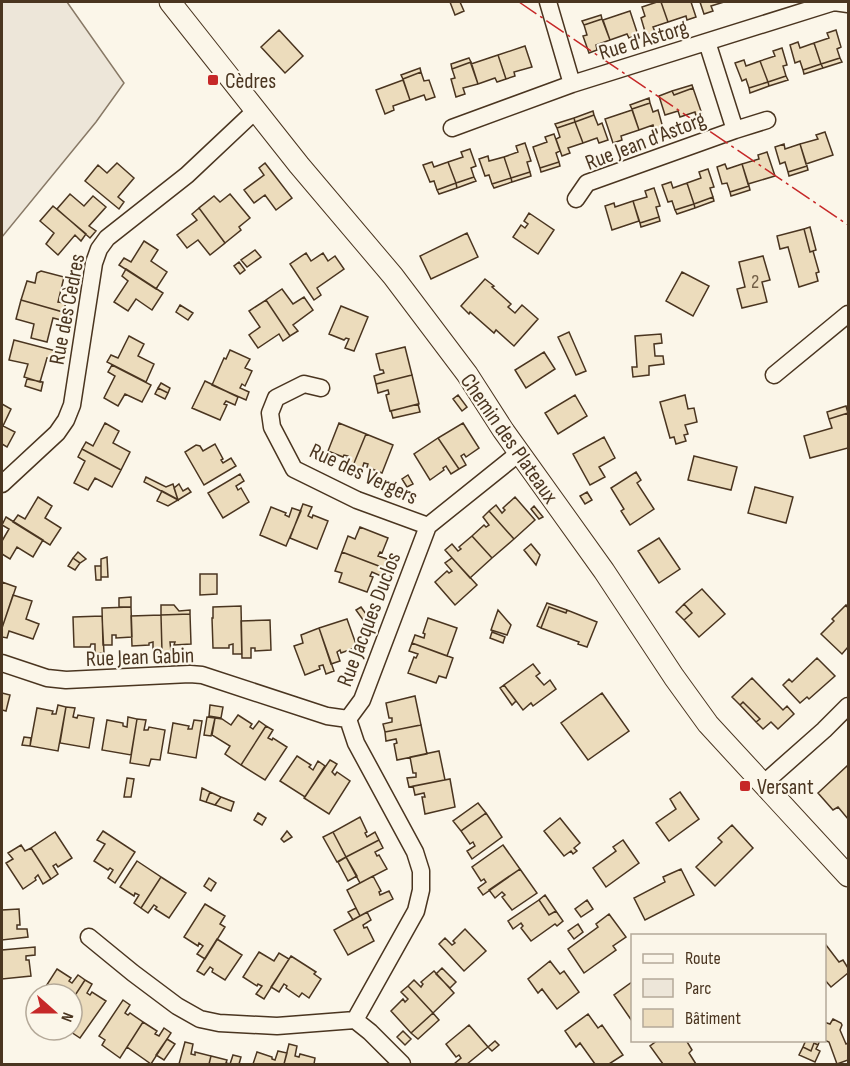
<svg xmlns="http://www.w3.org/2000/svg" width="850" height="1066" font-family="'Sofia Sans Condensed',sans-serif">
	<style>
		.green { fill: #ede6d9; stroke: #887966; stroke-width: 1.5 }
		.building { fill: #ecdcbc; stroke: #4a3520; stroke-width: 1.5 }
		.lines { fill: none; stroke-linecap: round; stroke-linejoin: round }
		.minor-casing { stroke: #4a3520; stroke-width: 19 }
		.tertiary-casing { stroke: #4a3520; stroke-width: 23 }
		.minor { stroke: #fbf6e9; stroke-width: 16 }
		.tertiary { stroke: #fbf6e9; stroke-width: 21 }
		.power { stroke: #c62828; stroke-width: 1.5; stroke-dasharray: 21 4.5 3 4.5; stroke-linecap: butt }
		.poi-dot { fill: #c62828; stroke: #fbf6e9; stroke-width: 2 }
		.labels { text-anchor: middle; stroke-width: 4.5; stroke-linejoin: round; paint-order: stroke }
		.number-label { font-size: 20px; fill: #725f47 }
		.street-label { font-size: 22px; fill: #4a3520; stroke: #fbf6e9 }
		.poi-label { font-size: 22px; fill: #4a3520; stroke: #fbf6e9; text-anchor: start }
	</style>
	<rect width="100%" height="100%" fill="#fbf6e9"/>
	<path class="green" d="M2,2h65l57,81 -28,39 -94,115z"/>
	<path class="building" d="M450,2h10l4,9 -9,4z
		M657,2h4l7,20 -15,5 2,5 -9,3 -5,-17 4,-2 -3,-9z
		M661,2h30l5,15 -9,3 -1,-4 -18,6z
		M700,2h24l-13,4 2,5 -9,3z
		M630,11l8,24 -9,3 -2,-4 -17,6 -7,-20z
		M601,15l1,4 -18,6 -2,-4z
		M602,19l8,21 -14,5 1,5 -8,3 -6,-17 4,-1 -3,-10z
		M279,30l24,26 -18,17 -24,-26z
		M836,30l5,17 -4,2 3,9 -19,6 -7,-21 15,-5 -2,-5z
		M798,42l2,6 14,-5 7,21 -18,6 -3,-9 -5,2 -5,-18z
		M525,46l7,21 -18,5 1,4 -9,3 -8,-24z
		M782,48l5,17 -4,1 3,10 -18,6 -8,-21 15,-5 -2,-5z
		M498,55l8,24 -9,3 -2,-4 -17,6 -7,-20z
		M469,58l2,4 -19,7 -1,-5z
		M840,58l2,4 -19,6 -2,-4z
		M744,60l2,6 14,-5 8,21 -19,6 -3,-9 -4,2 -7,-18z
		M471,62l7,22 -15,4 2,6 -9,3 -5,-18 4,-1 -3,-9z
		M821,64l2,4 -19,6 -1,-4z
		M420,68l1,4 -18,7 -2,-4z
		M421,72l3,9 5,-1 6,17 -9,3 -2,-5 -14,5 -7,-21z
		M786,76l2,4 -19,6 -1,-4z
		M403,80l7,20 -17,6 1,4 -9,4 -9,-24z
		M768,82l1,4 -19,7 -1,-5z
		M692,85l1,3 -19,7 -2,-4z
		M693,88l9,26 -6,2 -1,-4 -15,5 -2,-6 -13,4 -6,-19 13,-5 2,4z
		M649,98l1,5 -18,6 -2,-4z
		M650,103l3,9 5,-2 5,18 -8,3 -2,-6 -14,5 -7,-21z
		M632,110l7,20 -18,6 1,4 -9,3 -8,-24z
		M593,111l1,4 -19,7 -1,-4z
		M594,115l4,10 4,-2 6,17 -9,3 -2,-5 -14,5 -8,-21z
		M574,118l1,4 -18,6 -2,-4z
		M575,122l8,21 -15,5 2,5 -8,3 -6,-17 4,-2 -3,-9z
		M825,132l8,23 -27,9 -6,-20 18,-5 -2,-4z
		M554,134l6,17 -4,2 3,9 -19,6 -7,-21 14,-5 -2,-5z
		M525,143l6,18 -4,1 3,10 -19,6 -7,-21 14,-5 -2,-6z
		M784,144l1,5 15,-5 7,22 -19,6 -3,-10 -5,2 -5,-17z
		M470,149l6,17 -5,2 3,9 -18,6 -8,-21 15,-5 -2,-5z
		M767,152l8,24 -27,8 -6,-20 17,-5 -1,-4z
		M488,156l1,5 15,-4 7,21 -19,6 -3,-9 -4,1 -6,-17z
		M432,162l2,5 14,-5 8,21 -19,7 -3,-9 -4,1 -7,-17z
		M559,162l1,4 -19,6 -1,-4z
		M117,163l17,15 -16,19 6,5 -5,7 -34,-28 13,-16 9,8z
		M265,163l27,35 -16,12 -11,-15 -11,8 -10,-13 20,-15 -5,-7z
		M725,164l2,5 15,-5 7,22 -19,6 -3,-9 -5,1 -5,-17z
		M807,166l1,4 -19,6 -1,-4z
		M708,169l6,18 -4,1 3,9 -19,7 -7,-21 14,-5 -2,-6z
		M530,172l1,4 -19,6 -1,-4z
		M474,177l2,4 -19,7 -1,-5z
		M511,178l1,4 -18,6 -2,-4z
		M671,182l2,6 14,-5 7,21 -19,6 -3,-9 -4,1 -6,-17z
		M456,183l1,5 -18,6 -2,-4z
		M749,186l1,4 -19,6 -1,-4z
		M654,188l6,18 -4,1 3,10 -19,6 -7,-22 14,-4 -2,-6z
		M70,194l14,12 9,-10 13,11 -17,19 7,5 -6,7 -33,-29z
		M230,194l20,24 -11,9 2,3 -16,13 -26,-35 15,-12 6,6z
		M713,197l1,4 -19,7 -1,-4z
		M633,201l6,20 -27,9 -7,-24 9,-3 1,4z
		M694,204l1,4 -18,6 -2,-4z
		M53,206l33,28 -5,7 -6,-6 -17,20 -12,-11 8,-11 -14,-12z
		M199,208l26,35 -15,12 -12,-15 -11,8 -10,-13 20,-15 -5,-6z
		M529,213l25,17 -16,24 -25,-17 8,-12 4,3 3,-4 -4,-3z
		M659,217l1,4 -19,6 -1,-4z
		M810,227l6,23 -6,2 -6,-23z
		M804,229l6,23 3,-1 6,21 -3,1 2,8 -19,6 -11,-40 -8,2 -3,-13z
		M467,233l11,24 -47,22 -11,-23z
		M144,241l14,9 -7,11 16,11 -11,17 -37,-24 5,-7 7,4z
		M255,250l6,7 -14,10 -6,-7z
		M306,253l5,8 12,-8 5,8 7,-5 9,13 -27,19 4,7 -7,5 -24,-36z
		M763,256l7,24 -8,2 5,20 -25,6 -5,-19 8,-2 -6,-25z
		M239,262l6,8 -5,4 -6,-8z
		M126,269l37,24 -11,17 -16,-11 -8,12 -14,-9 14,-21 -6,-5z
		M41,271l23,6 -6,25 8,1 -3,9 -42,-12 6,-19 8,2 2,-10z
		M682,272l27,14 -16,30 -27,-15z
		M485,279l9,7 -2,1 19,17 -3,3 7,6 7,-8 16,14 -24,27 -18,-16 -2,3 -24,-21 -1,2 -8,-8z
		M282,289l11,15 11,-7 9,13 -20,15 5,6 -8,5 -24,-36z
		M21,300l42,12 -2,8 -8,-2 -6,24 -16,-4 3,-14 -18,-5z
		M266,300l24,36 -7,5 -4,-7 -21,14 -9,-13 11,-8 -11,-16z
		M180,305l13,8 -5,7 -12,-8z
		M341,306l27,11 -14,34 -9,-3 4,-9 -3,-1 -2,2 -15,-6z
		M569,332l17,39 -10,4 -18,-38z
		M661,334l1,9 -8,1 1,12h8l1,8 -15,2v9l-16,2 -1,-10h5l-2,-31z
		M129,336l15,8 -6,12 16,8 -8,18 -39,-20 4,-7 7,3z
		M14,340l42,11 -2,9 -7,-2 -7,24 -16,-5 4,-13 -19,-4z
		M405,347l7,28 -36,9 -2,-8 10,-3 -1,-3h-3l-4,-16z
		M230,350l20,9 -5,9 7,3 -7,15 -3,-2 -2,4 9,4 -3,8 -34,-15 12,-27 2,1z
		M544,352l11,17 -29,19 -11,-18z
		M112,365l39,20 -9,17 -17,-8 -7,12 -14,-8 11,-22 -7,-4z
		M412,375l7,29 -29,7 -4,-16 3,-1 -1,-4 -10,3 -2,-9z
		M27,379l16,3 -2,9 -16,-5z
		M205,381l33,16 -3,8 -9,-4 -2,3 3,1 -7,15 -28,-12z
		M161,383l9,5 -2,5 -10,-5z
		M158,388l10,5 -3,6 -10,-5z
		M458,395l9,12 -5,4 -9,-12z
		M575,395l12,21 -29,18 -13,-21z
		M685,395l3,14 6,-1 3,14 -12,3 3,9 -4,1 2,6 -10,3 -2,-7 -4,1 -10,-36z
		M2,404l9,5 -8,17 12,6 -8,15 -5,-3z
		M418,404l2,8 -27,6 -2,-7z
		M846,406l2,7 -19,6 -2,-7z
		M848,413v35l-38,10 -6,-22 28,-8 -3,-9z
		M105,423l14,8 -6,12 17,9 -9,18 -39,-21 4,-7 7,4z
		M339,423l27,11 -14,34 -8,-3 4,-9 -4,-1 -1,2 -15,-6z
		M463,423l16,25 -13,9 -2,-3 -3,2 5,9 -7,4 -21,-31z
		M366,434l27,11 -11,28 -15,-6 1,-3 -4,-1 -3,9 -9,-4z
		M604,437l11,21 -16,9 6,10 -15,8 -17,-31z
		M438,438l21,31 -8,5 -5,-8 -3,2 1,2 -14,10 -16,-26z
		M215,444l8,15 -2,1 2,3 8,-5 5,8 -32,19 -19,-33 11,-7 4,1 3,5z
		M82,449l39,21 -9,17 -17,-9 -7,12 -14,-7 11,-22 -7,-4z
		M694,456l43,11 -6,23 -43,-10z
		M636,472l5,8 -4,3 17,26 -24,16 -9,-14 3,-2 -13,-21z
		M240,474l4,7 -8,5 2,4 3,-2 8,14 -26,16 -15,-25z
		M408,475l5,9 -6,3 -5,-8z
		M146,477l20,10 7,-3 5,16 -34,-18z
		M179,484l4,7 5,-3 3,4 -13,8 -4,-12z
		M755,487l38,10 -7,26 -38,-10z
		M162,491l13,7 3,2 -10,6 -11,-5z
		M587,492l5,8 -7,4 -5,-8z
		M38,497l14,9 -7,12 16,10 -11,17 -37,-23 5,-7 7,4z
		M515,497l20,23 -21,19 -25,-28 7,-6 6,8 3,-3 -2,-2z
		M303,504l9,3 -4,9 4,2 1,-3 15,6 -11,28 -27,-11z
		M534,506l9,11 -4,2 -8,-10z
		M271,507l15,6 -1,2 4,2 3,-9 9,3 -15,35 -26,-11z
		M489,511l25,28 -22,19 -20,-22 12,-11 2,2 3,-2 -6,-8z
		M6,517l37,23 -10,17 -16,-10 -7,12 -8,-5v-13l7,-12 -7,-4z
		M360,527l28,11 -6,15 -2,-1 -2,4 9,3 -3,9 -42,-16 6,-16 7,3z
		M472,536l20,22 -22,20 -25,-28 7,-6 6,7 3,-2 -2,-2z
		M659,538l21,31 -21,14 -21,-32z
		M531,544l9,11 -4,10 -12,-15z
		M78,552l8,7 -6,4 -7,-5z
		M342,552l42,16 -3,8 -9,-4 -2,4 3,1 -6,15 -28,-10 3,-9 -7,-2z
		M107,557l1,20h-7v-18z
		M73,558l7,5 -5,7 -7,-4z
		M452,558l25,27 -22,20 -20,-23 12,-11 2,2 3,-2 -7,-8z
		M95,566h6v14h-5z
		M200,574h17v20l-17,1z
		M2,582l14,5 -14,41z
		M702,589l23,25 -26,23 -15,-17 8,-7 -8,-9z
		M13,595l19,6 -6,18 13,5 -6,15 -24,-8 -2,7 -5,-1v-9z
		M131,597v10h-12v-9z
		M547,603l20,7 -1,3 -17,-6 -8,21 -4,-2z
		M684,604l8,9 -8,7 -8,-8z
		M161,605h13l5,6 11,-1v4l-29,1z
		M846,605l2,3v39l-6,7 -21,-20 13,-13 -2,-2z
		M241,606l1,48h-9v-10l-4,1v3h-16l-1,-30h1v-11z
		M131,607l1,30 -16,1v-3h-4v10h-9l-1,-37z
		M361,607l10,14 -5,3 -10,-14z
		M549,607l17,6 1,-3 30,12 -10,25 -9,-3 1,-2 -38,-14z
		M498,610l13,15 -4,10 -16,-5z
		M190,614l1,30 -17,1 1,-3h-5l1,10h-9l-1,-37z
		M161,615l1,37h-9v-10l-4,1v2l-17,1 -1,-30z
		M102,616l2,37 -9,1v-10h-4l-1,3h-16l-1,-30z
		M428,618l29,10 -10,28 -35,-13 3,-8 9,3 1,-4 -2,-1z
		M347,619l10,28 -16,6 -1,-3 -3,2 3,9 -9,3 -12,-36z
		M270,620l1,30 -16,1v-3h-4v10h-9l-1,-37z
		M319,628l15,43 -8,3 -3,-9 -4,1 1,3 -15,6 -11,-29 9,-3 -2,-8z
		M492,632l13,5 -2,6 -13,-5z
		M412,643l41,15 -7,20 -7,-2 -3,7 -28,-10 6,-16 2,1 2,-4 -9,-3z
		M817,658l18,18 -26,23 -2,-2 -7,6 -17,-18 6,-6 3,3z
		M533,664l7,9 -4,3 8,9 6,-5 6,9 -23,17 -2,-3 -8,7 -19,-25z
		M752,678l31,32 4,-4 7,8 -16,15 -7,-7 -8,7 -7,-7 4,-3 -17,-17 -3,3 -8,-8z
		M504,685l12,16 -4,4 -12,-17z
		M2,693l8,2 -4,16 -4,-1z
		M602,693l27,38 -41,29 -27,-37z
		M415,696l6,29 -36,7 -2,-8 9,-2v-4h-3l-3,-15z
		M743,702l17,17 -4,3 -16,-17z
		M58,705l8,2 -8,44 -28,-5 7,-38 16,3 -1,3h4z
		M210,705l13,2 -2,11 -12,-2z
		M66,707l9,1 -2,9 4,1 1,-3 16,3 -5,30 -29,-5z
		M238,715l14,9 -2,3 3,2 6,-8 7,5 -25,39 -16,-11 5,-8 -18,-11 3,-17 7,1 9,6z
		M128,717l9,2 -6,36 -29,-5 5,-30 16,3v3l4,1z
		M207,717l8,1 -4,18 -7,-1z
		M137,719l9,1 -2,10h4l1,-3 16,3 -5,30 -9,-1 -2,7 -19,-3z
		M194,720l8,1 -6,37 -28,-5 5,-30 16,3 -1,3h4z
		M421,725l6,29 -30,6 -3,-16 3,-1 -1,-4 -10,2 -1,-9z
		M266,726l7,4 -5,8 4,2 1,-2 14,9 -22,33 -24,-15z
		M24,737l7,1 -1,8 -8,-1z
		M439,751l6,29 -36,7 -2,-9 9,-1v-4h-3l-3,-16z
		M297,756l14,9 -2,2 4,3 5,-9 7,5 -20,31 -25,-16z
		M330,760l7,4 -5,8 3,3 2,-3 13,9 -21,33 -25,-16z
		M847,766l1,2v51l-10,-12 -5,3 -15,-17z
		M127,778l7,1 -3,18h-7z
		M450,779l5,28 -30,7 -3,-17h3l-1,-4 -9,2 -2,-9z
		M202,788l8,4 -4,10 -6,-2z
		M210,792l11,5 -6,8 -9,-3z
		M680,792l19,27 -30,22 -13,-18 20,-14 -6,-10z
		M221,797l13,5 -3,9 -16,-6z
		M478,803l8,10 -25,18 -8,-10z
		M258,813l8,5 -4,7 -8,-5z
		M486,813l16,24 -30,22 -5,-8 8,-5 -2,-4 -3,2 -9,-13z
		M360,817l7,15 -2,1 2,4 8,-5 4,8 -33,17 -13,-25z
		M560,818l20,25 -6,5 3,3 -4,3 -2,-3 -7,5 -20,-25z
		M732,825l21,23 -38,38 -19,-19 26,-25 -4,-4z
		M103,831l32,21 -20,31 -7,-5 5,-8 -3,-2 -2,2 -14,-9 11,-17 -8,-4z
		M287,831l5,6 -8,5 -3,-3z
		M55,832l17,26 -14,9 -2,-3 -3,2 5,8 -7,5 -20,-31z
		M333,832l13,25 -9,5 -14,-25z
		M379,840l4,8 -8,4 2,4 2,-1 8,14 -27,14 -14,-26z
		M623,840l16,23 -33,24 -13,-19 23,-17 -3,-4z
		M21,845l4,6 6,-3 20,31 -8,5 -5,-9 -3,3 1,2 -13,9 -17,-26 7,-4 -5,-6z
		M503,845l17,24 -37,26 -5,-7 8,-6 -2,-3 -3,2 -9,-14z
		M346,857l11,19 -9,5 -10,-19z
		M137,861l24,16 -20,31 -7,-5 5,-8 -4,-2 -1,3 -14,-9z
		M520,869l17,24 -25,17 -10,-13 3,-2 -3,-3 -7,6 -6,-8z
		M681,869l13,26 -49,25 -11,-22 31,-16 -2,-5z
		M373,876l8,15 -2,1 1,3 9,-4 4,8 -33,17 -13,-26z
		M161,877l25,16 -17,25 -14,-9 2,-2 -3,-2 -6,8 -7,-5z
		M209,878l7,5 -5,8 -7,-5z
		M545,895l11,16 -7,4 -10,-15z
		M539,900l10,15 7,-4 7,10 -6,5 -2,-2 -24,17 -10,-13 2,-2 -2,-3 -8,6 -5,-8z
		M587,900l6,9 -12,8 -6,-8z
		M205,904l20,12 -5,8 5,3 -20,32 -8,-5 6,-8 -4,-3 -1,3 -14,-9z
		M356,908l4,8 -7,4 -5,-8z
		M19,909l1,16h-3v4h10l1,8 -26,3v-30z
		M367,912l4,8 -8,5 1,3 3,-1 7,14 -26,14 -14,-25z
		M609,914l17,23 -13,9 3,4 -32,23 -16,-24 30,-22 -2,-3z
		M578,924l5,8 -9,7 -6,-8z
		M465,929l21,22 -22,20 -25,-27 6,-6 7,7 3,-2 -2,-2z
		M217,939l25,16 -17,25 -13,-8 1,-3 -3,-2 -6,8 -7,-4z
		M826,945l13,17 4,-2 5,8v5l-17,14 -7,-8v-33z
		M35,947v8l-9,1v4h3l2,16 -29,3v-29z
		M259,952l15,9 5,-8 10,6 -25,40 -8,-5 6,-8 -4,-2 -1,2 -14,-9z
		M291,956l25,16 -2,2 7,5 -12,19 -7,-5 -3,4 -13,-9 1,-2 -3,-2 -5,8 -8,-5z
		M550,961l10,13 4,-3 15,21 -22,17 -15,-20 -4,4 -10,-14z
		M442,968l14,14 -6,6 -14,-14z
		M57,969l14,9 -2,3 3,2 6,-8 7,5 -13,20v-6h-31z
		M434,971l20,22 -21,20 -25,-27 6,-6 7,7 2,-3 -2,-2z
		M85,980l7,4 -5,9 3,2 2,-3 14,9 -26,37 -12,-8h4v-30z
		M632,982v39l-18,-26z
		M408,986l25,27 -22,20 -20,-22 12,-12 2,3 3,-3 -7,-7z
		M123,1000l7,5 -5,8 3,2 2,-2 13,9 -23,36 -18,-13 3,-5 -6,-4z
		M433,1013l6,7 -21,19 -7,-6z
		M588,1014l10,14 4,-3 21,30 -14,9h-14l-15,-21 -4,4 -11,-16z
		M833,1019l8,4 1,2 -2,5 6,14 2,-1v17l-11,4 -8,-22 -5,-2v-18l6,2z
		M143,1022l14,9 -2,3 4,2 5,-8 7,5 -20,31 -24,-17z
		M469,1025l19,22 -21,17h-13l7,-6 -2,-3 -3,2 -10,-13z
		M403,1031l8,8 -6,6 -8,-8z
		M167,1039l8,5 -11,16 -8,-5z
		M658,1040h28l6,10 -3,3 7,11h-33l-13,-18z
		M806,1040h14l-2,5 -4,-2 -3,8 -8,-4z
		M495,1041l4,4 -7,6 -4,-4z
		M185,1042l8,2 -2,10 4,1v-3l16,4 -2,8h-30z
		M814,1043l4,2 -2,4 4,2 -5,11 -16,-7 4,-8 8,4z
		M289,1044l8,2 -2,10 4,1 1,-3 15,4 -1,6h-30z
		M278,1051l9,2 -3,11h-31l4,-12 15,5v2l3,1z
		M233,1055l8,2 -2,7h-30l2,-8 16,4 -1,3 4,1z"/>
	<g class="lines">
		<g class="minor-casing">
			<path id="minor" d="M548,2l24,82
				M707,42l28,88
				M452,128l120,-44 262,-82 14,2
				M576,199l11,-16 148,-53 32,-10
				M774,375l74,-61
				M321,388l-17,-4 -28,14 -6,15 2,14 22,42 63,31 71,26
				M2,484l55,-51 9,-13 6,-15 22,-142 5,-14 8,-11 80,-63 68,-64
				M2,663l45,15 19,2 124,-6 12,1 125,41 21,3
				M763,784l61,-54 24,-24
				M89,937l44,36 44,33 23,13 19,4 58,3 78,-6 61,-109 5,-21v-19l-6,-19 -59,-109 -8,-24 14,-19 66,-174 91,-73
				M355,1020l15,12 32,32"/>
		</g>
		<g class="tertiary-casing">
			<path id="tertiary" d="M170,2l129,163 94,111 74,98 36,56 101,141 70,106 34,47 140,152"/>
		</g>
		<use href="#minor" class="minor"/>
		<use href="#tertiary" class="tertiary"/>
		<path class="power" d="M519,2l329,223"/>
	</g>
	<g class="poi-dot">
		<rect x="207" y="74" width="12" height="12" rx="3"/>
		<rect x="739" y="780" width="12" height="12" rx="3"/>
	</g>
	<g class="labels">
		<g class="number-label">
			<text x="755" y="288">2</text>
		</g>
		<g class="street-label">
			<text transform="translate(643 39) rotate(-17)" y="8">Rue d'Astorg</text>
			<text transform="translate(645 140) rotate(-21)" y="8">Rue Jean d'Astorg</text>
			<text transform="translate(66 309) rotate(-79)" y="8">Rue des Cèdres</text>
			<text transform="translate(510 438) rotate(55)" y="8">Chemin des Plateaux</text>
			<text transform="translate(364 473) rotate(25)" y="8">Rue des Vergers</text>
			<text transform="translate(368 619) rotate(-69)" y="8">Rue Jacques Duclos</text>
			<text transform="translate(140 656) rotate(-2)" y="8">Rue Jean Gabin</text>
		</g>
		<g class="poi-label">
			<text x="225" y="88">Cèdres</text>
			<text x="757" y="794">Versant</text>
		</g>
	</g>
	<rect width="850" height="1066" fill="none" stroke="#4a3520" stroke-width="6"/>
	<rect x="631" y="934" width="195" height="108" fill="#fbf6e9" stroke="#b4a999" stroke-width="1.5"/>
	<rect x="643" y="954" width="30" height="9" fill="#fbf6e9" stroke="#b4a999" stroke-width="1.5"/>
	<text x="685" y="964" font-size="18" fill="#4a3520">Route</text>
	<rect x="643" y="979" width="30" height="18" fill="#ede6d9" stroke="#b4a999" stroke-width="1.5"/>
	<text x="685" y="994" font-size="18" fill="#4a3520">Parc</text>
	<rect x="643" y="1009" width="30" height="18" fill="#ecdcbc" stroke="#b4a999" stroke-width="1.5"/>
	<text x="685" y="1024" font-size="18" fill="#4a3520">Bâtiment</text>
	<g transform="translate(54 1012) rotate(111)"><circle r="28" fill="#fbf6e9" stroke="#b4a999" stroke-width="1.5"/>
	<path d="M0-4.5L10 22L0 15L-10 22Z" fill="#c62828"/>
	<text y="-9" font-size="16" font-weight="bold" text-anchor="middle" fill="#4a3520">N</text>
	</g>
</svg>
